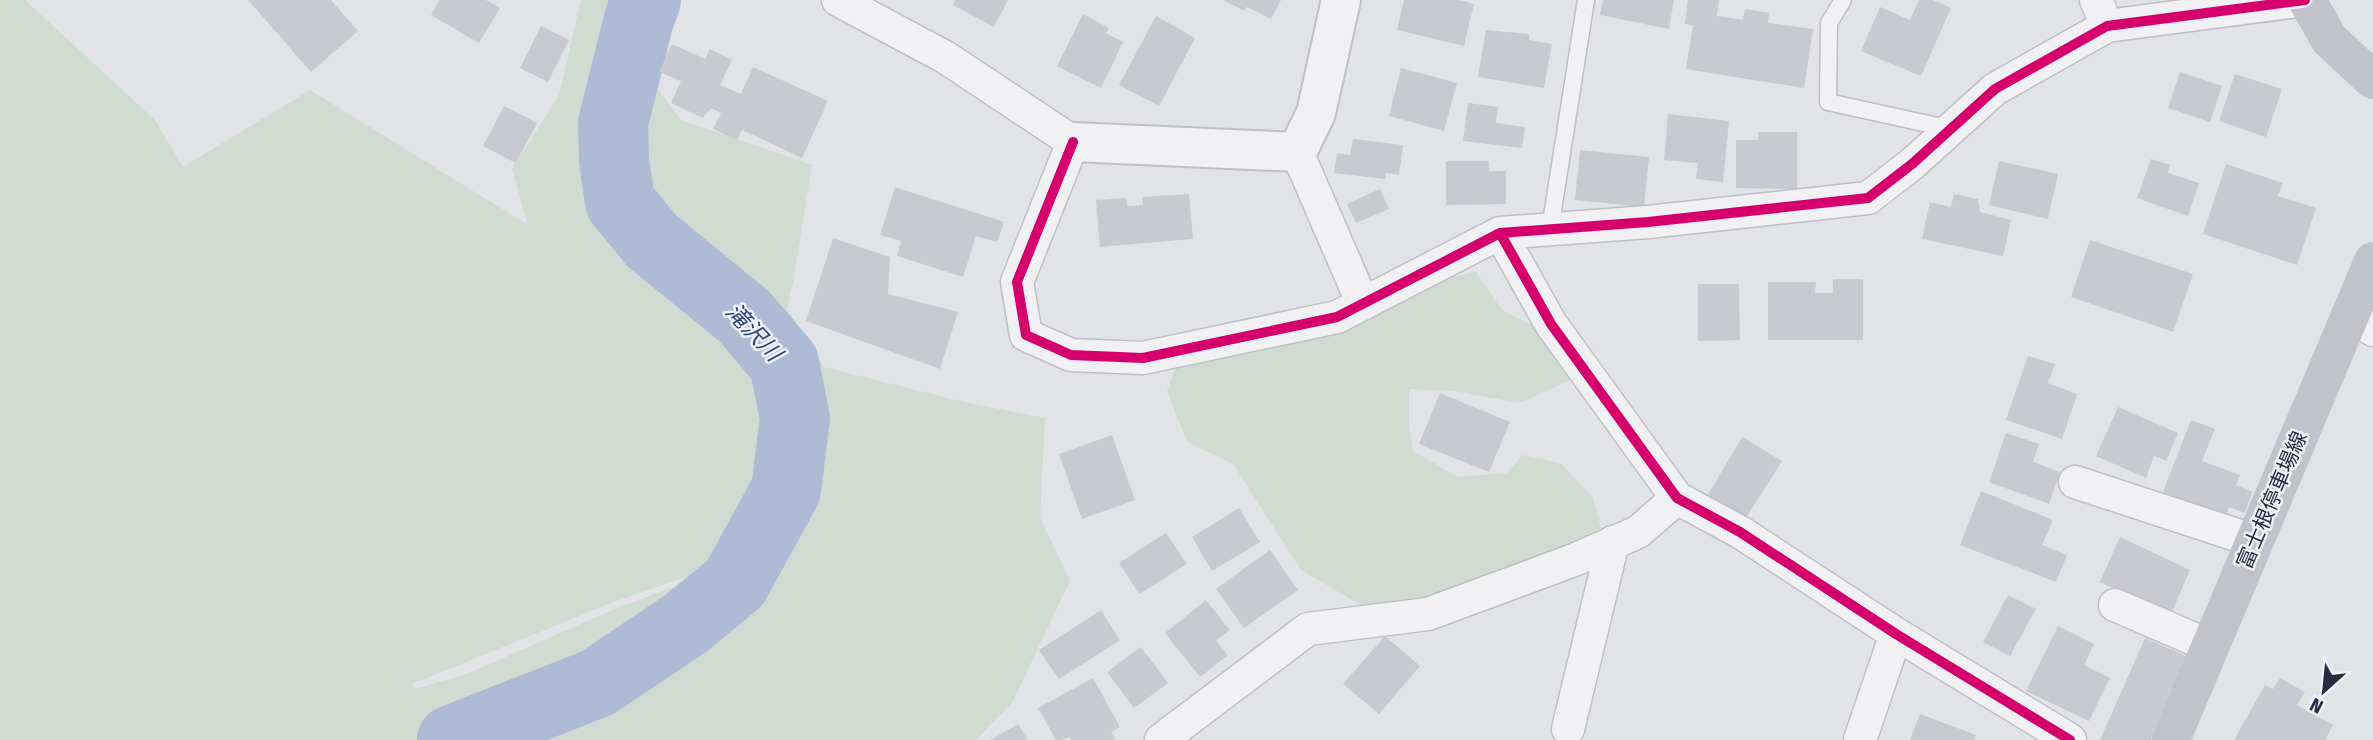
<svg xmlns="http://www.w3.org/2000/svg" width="2373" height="740" font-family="'Fira Sans Condensed','Noto Sans JP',sans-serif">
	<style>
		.green { fill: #d0dbd1; fill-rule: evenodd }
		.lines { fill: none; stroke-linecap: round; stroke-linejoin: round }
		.river { stroke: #adbbd4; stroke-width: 70 }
		.building { fill: #c8cacf }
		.service-casing { stroke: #bec0c5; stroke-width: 19 }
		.minor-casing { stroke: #bec0c5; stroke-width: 35 }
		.tertiary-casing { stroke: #bec0c5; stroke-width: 42 }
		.service { stroke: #f1f1f3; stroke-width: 16 }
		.minor { stroke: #f1f1f3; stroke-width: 32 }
		.tertiary { stroke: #f1f1f3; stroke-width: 38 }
		.secondary { stroke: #c2c3c9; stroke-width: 38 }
		.cycleway-casing { stroke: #eef1f7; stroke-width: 15 }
		.cycleway { stroke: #d6006c; stroke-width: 10 }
		.labels { text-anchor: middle; stroke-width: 5; stroke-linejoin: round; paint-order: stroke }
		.street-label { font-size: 21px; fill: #262d42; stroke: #eef1f7 }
		.water-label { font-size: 23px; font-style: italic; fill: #2d4679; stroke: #eef1f7 }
	</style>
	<rect width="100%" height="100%" fill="#e1e3e7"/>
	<path class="green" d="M0,0h25l130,120 28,47 127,-77 218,135 -16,-56 47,-74 22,-95h85l-9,88 24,32 131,45 -18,112 -7,32 37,58 140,35 81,16 -5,99 30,64 -58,122 -36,37h-538l-16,-34 13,34h-435zM755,449l6,43 -49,81 -93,34 -152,67 -53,15 -2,-5 199,-81 103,-36 42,-71z
		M1476,272l26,38 44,22 36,25 -14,24 -48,22 -67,-12 -44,-2v36l4,26 45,26 49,-4 15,-18 38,8 33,34 8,32 -173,85 -53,-1 -74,-43 -68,-106 -46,-22 -20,-51 14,-37 239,-70z"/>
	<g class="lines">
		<path class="river" d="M452,740l145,-57 88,-59 50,-41 51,-93 9,-72 -11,-55 -40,-47 -92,-75 -32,-39 -6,-41 -1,-38 26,-104 7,-19"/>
	</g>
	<path class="building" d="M248,0h83l27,31 -47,41z
		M440,0h46l14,8 -21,35 -48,-28z
		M955,0h53l-14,27 -41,-22z
		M1223,0h58l-10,19 -24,-12 -2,4z
		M1404,0h55l15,4 -10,42 -67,-16z
		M1603,0h71l-5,29 -69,-14z
		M1688,0h31l-2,16 26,4 2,-11 24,4 -1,10 45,6 -9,59 -118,-19 7,-44 -8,-1z
		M1919,0h14l18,8 -30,68 -60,-25 19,-44 30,13z
		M1083,14l26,14 -3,5 17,9 -22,46 -44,-22z
		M1156,16l39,22 -36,68 -40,-21z
		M541,26l28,14 -21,42 -28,-14z
		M1486,30l43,4v6l23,4 -8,44 -66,-11z
		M672,44l33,15 5,-10 22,11 -12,25 21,9 12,-27 75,34 -26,57 -60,-28 -5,10 -24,-11 8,-16 -10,-5 -8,10 -32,-15 10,-22 -22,-9z
		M1401,68l56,15 -13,48 -55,-15z
		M2180,72l42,14 -12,36 -42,-14z
		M2235,74l47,15 -16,48 -47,-16z
		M1468,103l30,4 -2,16 29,4 -3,21 -59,-7z
		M504,106l33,17 -21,40 -33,-17z
		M1668,114l61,7 -6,61 -27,-3 2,-16 -34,-3z
		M1758,132h39v57l-61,-1v-48h22z
		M1353,139l50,6 -4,30 -13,-2 -1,6 -51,-6 3,-20 13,2z
		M1580,150l69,7 -5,50 -69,-7z
		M2151,159l19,6 -2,8 31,10 -11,33 -51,-18z
		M1446,161h43v10h17v33l-60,1z
		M1999,161l59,13 -10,45 -59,-14z
		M2226,164l57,19 -5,13 38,12 -19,57 -94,-31z
		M895,187l109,35 -7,20 -21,-6 -13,41 -66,-21 4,-15 -21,-6z
		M1380,189l9,20 -33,14 -9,-19z
		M1189,194l4,45 -93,8 -4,-47 30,-2 1,8 16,-1 -1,-8z
		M1954,194l24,5 2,13 31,8 -8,36 -81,-17 8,-37 21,5z
		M833,238l57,19 -2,37 70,18 -18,57 -134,-48z
		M2090,240l103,34 -20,58 -102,-35z
		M1833,279h30v61h-95v-58h48l-1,11h18z
		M1698,284h41l1,56 -42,1z
		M2028,356l27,8 -7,19 29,11 -15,45 -56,-19z
		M1440,393l70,29 -21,50 -70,-28z
		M2118,407l60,26 -12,28 -12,-5 -8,22 -50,-22z
		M2191,420l24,9 -13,32 38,14 -4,10 16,7 -7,21 -16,-6 -3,9 -63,-24z
		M2006,433l33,11 -6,18 27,10 -11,32 -60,-22z
		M1112,435l23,65 -53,19 -23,-65z
		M1742,437l40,24 -37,58 -39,-21z
		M1981,491l72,29 -11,25 25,10 -11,27 -96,-37z
		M1239,508l21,34 -48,29 -20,-34z
		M1166,533l21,31 -48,30 -20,-31z
		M2120,537l70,33 -19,44 -71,-32z
		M1270,550l28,40 -54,38 -28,-39z
		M2008,595l28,14 -26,47 -27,-14z
		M1206,600l24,30 -14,11 12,14 -28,22 -35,-44z
		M1101,610l19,30 -61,39 -20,-29z
		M2058,626l36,18 -10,21 26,13 -21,43 -63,-30z
		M1385,636l35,30 -41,48 -36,-30z
		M2145,638l43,19 -37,83h-51z
		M1141,647l27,36 -34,25 -27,-36z
		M1093,678l27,49 -9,5 5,8h-45l-2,-3 -6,3h-7l-18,-32z
		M2280,678l25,14 -8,13 36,20 -8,15h-91l31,-55 8,4z
		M1920,714l56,21 -2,5h-64z
		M1018,724l10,16h-37z"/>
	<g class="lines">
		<g class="service-casing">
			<path id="service" d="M1843,0l-14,23 -1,79 123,27
				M1550,229l36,-229"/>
		</g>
		<g class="minor-casing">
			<path id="minor" d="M838,0l107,57 128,85 -56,140 9,53 45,20 72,3 194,-41 163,-84 148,-11 220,-24 44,-34 83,-75 112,-63 198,-26
				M2096,0l11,26
				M1297,152l66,152
				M1500,233l51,91 126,174 63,34 156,102 174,106
				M2349,316l24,14
				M2075,482l180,59
				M2115,605l95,41
				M1568,729l45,-187
				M1161,740l147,-111 120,-15 146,-54 64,-28 39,-34
				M1860,740l36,-106"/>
		</g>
		<g class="tertiary-casing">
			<path id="tertiary" d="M1073,142l224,10 19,-39 25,-113"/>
		</g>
		<use href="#service" class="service"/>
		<use href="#minor" class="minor"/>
		<use href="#tertiary" class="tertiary"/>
		<path class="secondary" d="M2307,0l22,39 44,41
			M2171,740l202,-479"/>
		<g class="cycleway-casing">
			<path id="cycleway" d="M1073,142l-56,140 9,53 45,20 72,3 194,-41 163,-84 148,-11 220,-24 44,-34 83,-75 112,-63 198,-26
				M1500,233l51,91 126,174 63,34 156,102 174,106"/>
		</g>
		<use href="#cycleway" class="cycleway"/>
	</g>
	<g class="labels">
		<g class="street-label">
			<text transform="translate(2272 500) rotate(-67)" y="7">富士根停車場線</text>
		</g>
		<g class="water-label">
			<text transform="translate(754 332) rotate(47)" y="8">滝沢川</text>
		</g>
	</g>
	<g transform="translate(2324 691) rotate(207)" stroke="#eef1f7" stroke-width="5" paint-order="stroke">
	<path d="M0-5L12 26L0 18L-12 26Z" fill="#262d42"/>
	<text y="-10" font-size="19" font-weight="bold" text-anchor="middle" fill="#262d42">N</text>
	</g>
</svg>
